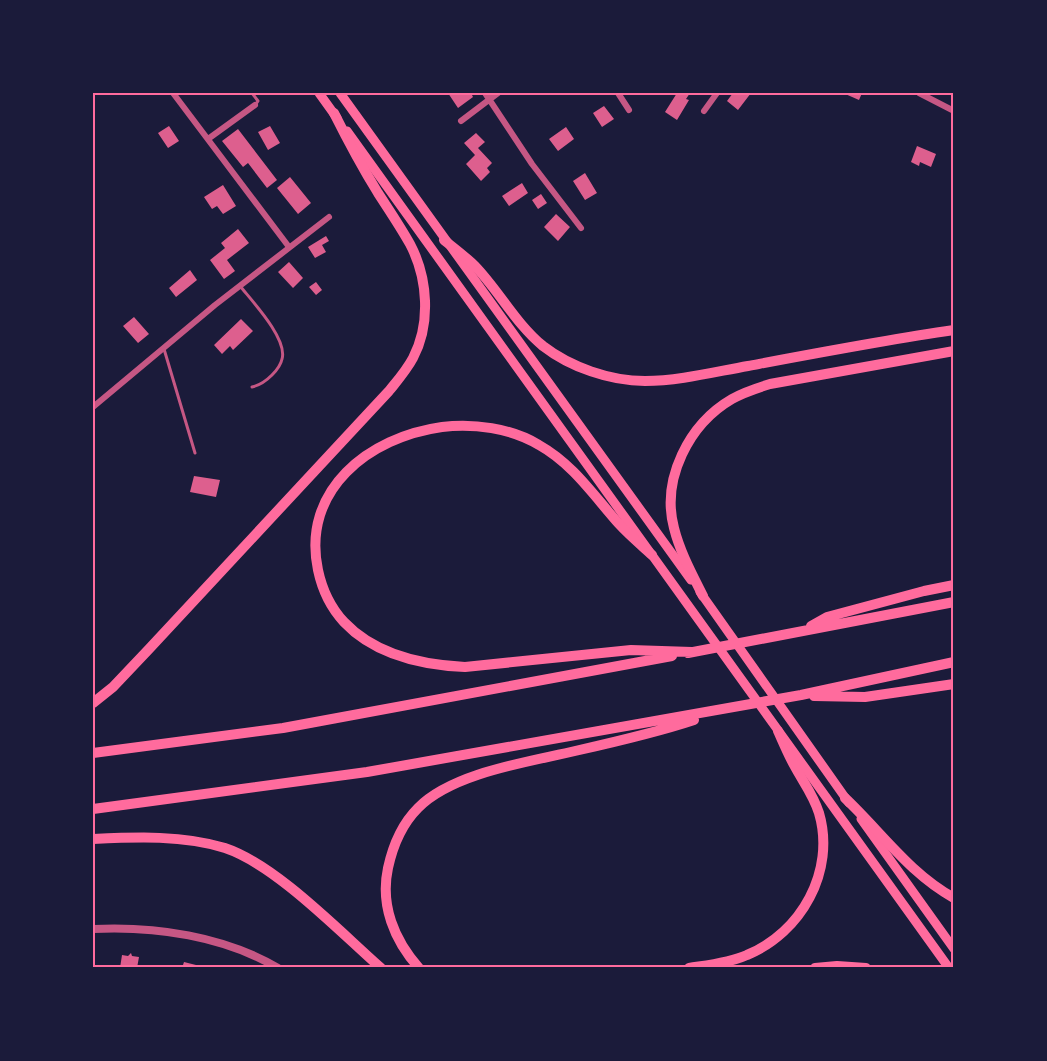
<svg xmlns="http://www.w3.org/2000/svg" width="1047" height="1061" font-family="'Nunito Sans',sans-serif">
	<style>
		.building { fill: #dd5f8e }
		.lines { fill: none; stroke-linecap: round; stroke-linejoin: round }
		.service { stroke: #c65784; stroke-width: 3 }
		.minor { stroke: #c65784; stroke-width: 6 }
		.tertiary { stroke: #c65784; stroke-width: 8 }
		.primary { stroke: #ff6b9d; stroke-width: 9 }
		.motorway { stroke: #ff6b9d; stroke-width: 10 }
		.neatline { fill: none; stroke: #ff6b9d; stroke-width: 2 }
	</style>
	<rect width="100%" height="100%" fill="#1b1b3a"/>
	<path class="building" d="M448,93h23l2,4 -15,11z
		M677,93h13l-4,6 3,1 -12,20 -12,-8z
		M733,93h18l-13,17 -11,-9z
		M843,93h19l-3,7z
		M604,106l10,13 -12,8 -9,-14z
		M169,126l10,15 -11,7 -10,-15z
		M270,126l10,17 -12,7 -10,-18z
		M566,127l8,12 -16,12 -9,-12z
		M238,129l39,51 -10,8 -19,-25 -5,4 -21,-26z
		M476,133l9,9 -7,6 14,15 -5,5 3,4 -9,9 -15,-17 9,-9 -11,-12z
		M917,146l19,8 -5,13 -11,-5 -1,4 -8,-4z
		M585,173l12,20 -12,7 -12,-19z
		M290,177l21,26 -13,11 -21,-26z
		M522,183l6,10 -19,13 -7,-10z
		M223,185l13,21 -13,8 -6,-8 -5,3 -8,-12z
		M541,194l6,9 -9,6 -6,-9z
		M556,214l14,13 -12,14 -14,-14z
		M238,229l11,14 -22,17 8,11 -11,8 -14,-19 15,-12 -4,-5z
		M326,236l3,5 -7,4 4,7 -11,6 -7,-11z
		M289,262l14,16 -10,10 -15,-16z
		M190,270l7,10 -21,17 -7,-9z
		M316,282l6,8 -6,5 -7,-8z
		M134,317l15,17 -11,9 -15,-17z
		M241,319l12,12 -20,19 -3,-4 -8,8 -8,-9z
		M194,476l26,4 -4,17 -26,-5z
		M131,953l1,3 7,1 -2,11h-17l2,-13 6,1z
		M184,962l20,5v1h-22z"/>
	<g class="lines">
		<path class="service" d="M252,93l6,8 -2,3
			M240,286c12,15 48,53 42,73 -1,5 -6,12 -10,16 -6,6 -11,10 -20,12
			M164,349l31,104"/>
		<path class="minor" d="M173,93l116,154
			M485,93l47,71 49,64
			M618,93l11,17
			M919,93l35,18
			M704,111l13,-18
			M461,121l37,-28
			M208,139l47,-34
			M93,407l122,-102 114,-88"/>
		<path class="tertiary" d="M93,929c62,-3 131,7 185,39"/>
		<path class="primary" d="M319,93l18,25
			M340,93l351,487
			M347,131l602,837
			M700,592l149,211
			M861,819l93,130"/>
		<path class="motorway" d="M444,240c10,8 22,17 31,26 24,25 41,58 68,80 27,21 67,35 102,35 34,0 69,-9 103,-15 69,-13 137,-26 206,-36
			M652,555c-11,-10 -23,-20 -33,-31 -25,-28 -46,-60 -80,-79 -28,-17 -66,-22 -97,-18 -73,10 -141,63 -124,143 4,19 13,38 26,52 31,33 78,43 121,45l166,-17 61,2
			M703,596c-11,-22 -23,-44 -29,-68 -13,-49 15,-104 58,-129 12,-7 25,-11 38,-15l184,-33
			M811,626l16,-9 97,-26 30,-6
			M688,653l266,-51
			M814,696l51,1 89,-13
			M93,703l20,-16 36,-38 240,-258c8,-10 17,-20 24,-33 18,-34 15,-80 -3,-114 -10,-18 -21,-34 -32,-51 -16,-26 -30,-52 -44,-80
			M93,753l190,-25 389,-72
			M845,798c36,34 65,76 109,100
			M93,809l274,-37 434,-77 153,-33
			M93,839c44,-2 90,-4 132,9 51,17 115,84 156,120
			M419,968c-25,-28 -39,-63 -31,-100 5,-23 13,-43 30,-60 34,-35 110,-46 157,-57 40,-9 80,-18 119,-31
			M689,968c19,-3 40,-5 58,-13 54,-22 89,-84 72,-142 -6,-19 -16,-31 -25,-48 -6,-11 -11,-23 -16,-34
			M815,968l22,-2 29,2"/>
	</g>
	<rect width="1047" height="1061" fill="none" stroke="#1b1b3a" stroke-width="189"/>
	<rect x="94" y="94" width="858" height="872" class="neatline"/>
</svg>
